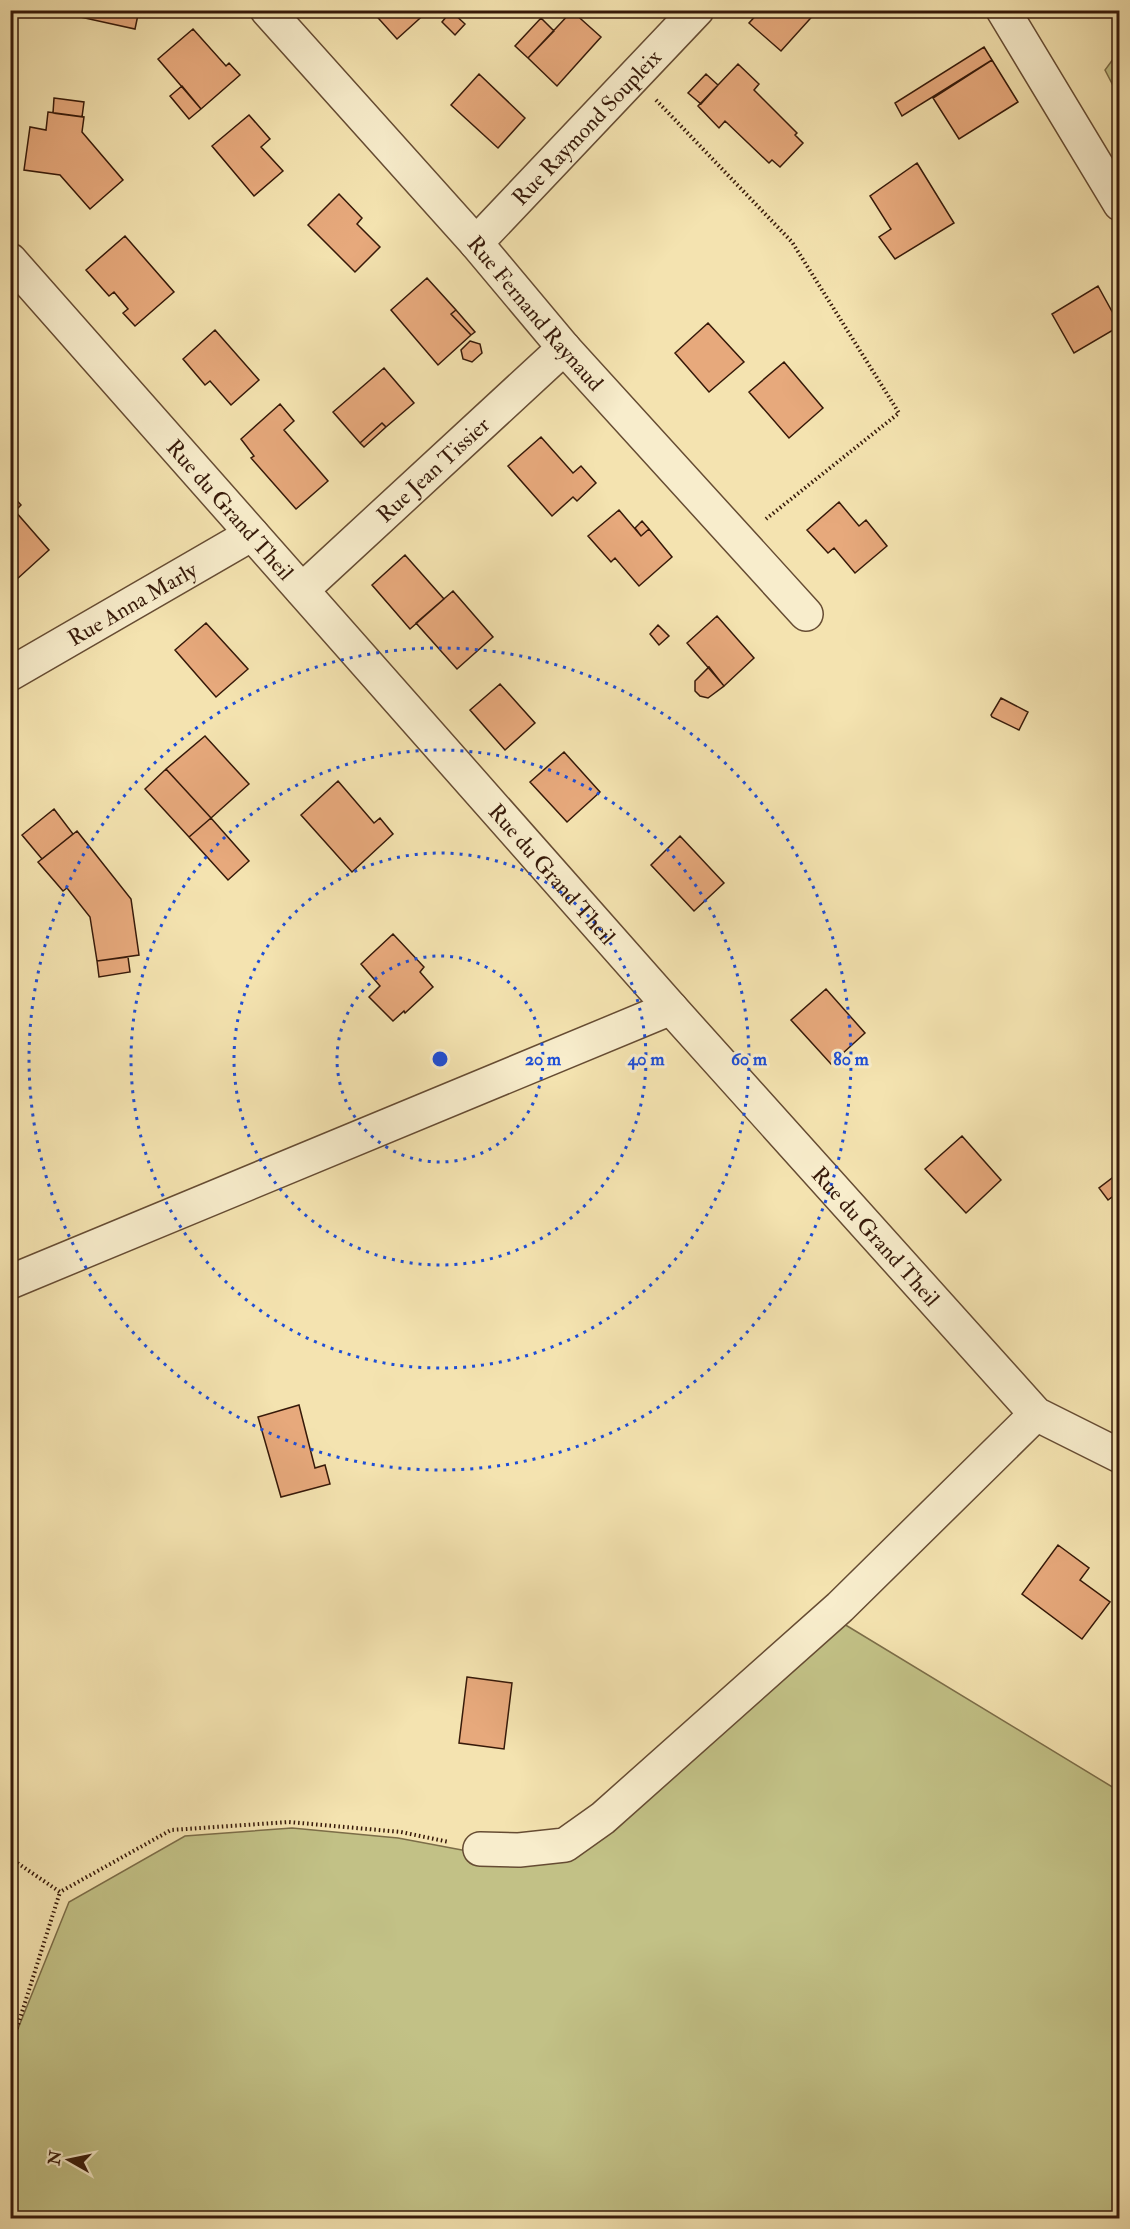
<svg xmlns="http://www.w3.org/2000/svg" width="1130" height="2229" font-family="'IM FELL Double Pica',serif">
	<style>
		.green { fill: #c2c186; stroke: #7c6d48; stroke-width: 1.5 }
		.building { fill: #e7a97c; stroke: #361909; stroke-width: 1.5 }
		.lines { fill: none; stroke-linecap: round; stroke-linejoin: round }
		.street-casing { stroke: #664c33; stroke-width: 36 }
		.path { stroke: #361909; stroke-width: 4; stroke-dasharray: 1.5 3; stroke-linecap: butt }
		.street { stroke: #f8edcc; stroke-width: 33 }
		.ring { fill: none; stroke: #1d4ed8; stroke-width: 3; stroke-dasharray: 3 6 }
		.labels { text-anchor: middle; stroke-width: 6; stroke-linejoin: round; paint-order: stroke }
		.street-label { font-size: 22px; fill: #361909; stroke: #f8edcc }
		.centre { fill: #1d4ed8; stroke: #f8edcc; stroke-width: 3 }
		.ring-label { font-size: 18px; text-anchor: middle; font-weight: bold; fill: #1d4ed8; stroke: #f8edcc; stroke-width: 6; stroke-linejoin: round; paint-order: stroke }
	</style>
	<rect width="100%" height="100%" fill="#f4e3b0"/>
	<filter id="stains"><feTurbulence type="fractalNoise" baseFrequency=".00333" numOctaves="4"/><feColorMatrix values="0 0 0 0 .2 0 0 0 0 .09 0 0 0 0 .02 0 0 0 .5 -.17"/></filter>
	<radialGradient id="worn" r=".72"><stop offset=".6" stop-color="#630" stop-opacity="0"/><stop offset="1" stop-color="#630" stop-opacity=".3"/></radialGradient>
	<path class="green" d="M1119,51v46l-14,-27z
		M839,1621l280,170v427h-1108v-172l58,-144 116,-66 107,-8 106,10 96,18 44,4z"/>
	<path class="building" d="M72,10h67l-4,19 -64,-14z
		M371,10h58l-32,29z
		M761,10h57l-37,41 -32,-28z
		M451,11l14,13 -10,11 -13,-13z
		M572,11l29,26 -44,49 -29,-28z
		M541,18l13,13 -26,27 -13,-12z
		M193,29l33,37 3,-3 11,12 -39,34 -43,-50z
		M984,47l8,13 -90,56 -7,-13z
		M992,60l26,42 -59,37 -26,-41z
		M738,64l21,20 -5,6 43,43 -2,2 8,8 -23,24 -8,-7 -3,3 -44,-42 -6,7 -21,-22z
		M479,74l46,44 -27,30 -47,-43z
		M706,74l12,11 -17,19 -13,-11z
		M182,86l19,23 -12,10 -19,-23z
		M54,98l30,4 -2,15 -29,-4z
		M48,112l36,5 -2,15 41,48 -33,29 -30,-34 -36,-5 6,-43 16,3z
		M249,115l21,24 -9,8 22,24 -29,25 -42,-50z
		M917,163l37,60 -59,36 -16,-22 12,-8 -21,-33z
		M339,194l23,24 -5,6 23,23 -25,25 -47,-47z
		M125,236l49,56 -39,34 -12,-13 5,-4 -14,-17 -5,4 -23,-26z
		M427,278l29,32 -5,4 20,21 -33,30 -47,-55z
		M1098,286l22,40 -46,27 -22,-39z
		M456,310l19,22 -4,3 -20,-21z
		M708,323l36,39 -35,30 -34,-39z
		M215,330l44,50 -28,25 -21,-24 -5,4 -22,-26z
		M470,341l10,3 2,9 -10,9 -9,-3 -2,-9z
		M784,362l39,46 -34,30 -40,-46z
		M384,368l30,35 -28,24 -4,-4 -22,20 -27,-31z
		M280,404l14,17 -10,9 44,51 -32,28 -45,-51 3,-2 -13,-17z
		M382,423l4,4 -22,20 -4,-4z
		M541,437l32,36 8,-7 15,17 -19,18 -4,-4 -21,19 -44,-50z
		M10,493l11,12 -6,6 34,39 -33,30 -6,-7z
		M839,502l20,24 7,-6 21,26 -32,27 -21,-25 -6,5 -21,-23z
		M619,510l22,26 8,-7 23,28 -33,29 -24,-28 -4,4 -23,-26z
		M642,521l7,8 -8,7 -6,-8z
		M405,555l39,44 -34,30 -38,-44z
		M453,591l40,46 -36,32 -41,-46z
		M717,616l37,42 -30,28 -37,-43z
		M206,623l42,46 -32,28 -41,-47z
		M658,625l11,11 -10,9 -9,-11z
		M709,667l15,19 -16,12 -8,-2 -5,-5v-10z
		M500,684l35,39 -30,27 -35,-40z
		M1001,698l27,14 -9,18 -27,-13 -1,-2z
		M205,736l44,48 -38,34 -45,-49z
		M564,752l36,40 -33,30 -37,-40z
		M166,769l45,49 -22,19 -44,-48z
		M338,781l36,42 6,-5 13,16 -41,38 -51,-57z
		M54,809l19,25 -31,25 -20,-24z
		M211,818l38,43 -21,19 -39,-43z
		M77,831l54,68 8,56 -42,6 -7,-44 -23,-29 -4,3 -25,-29z
		M680,836l44,47 -30,28 -43,-46z
		M393,934l31,33 -4,5 13,15 -28,26 -1,-2 -11,10 -24,-24 11,-11 -19,-22z
		M128,957l2,15 -31,5 -2,-16z
		M826,989l39,44 -34,31 -40,-44z
		M962,1136l39,44 -35,33 -41,-44z
		M1120,1172v19l-12,9 -9,-12z
		M299,1405l16,63 10,-3 5,19 -49,13 -23,-80z
		M1058,1545l31,23 -9,12 30,22 -28,37 -60,-45z
		M467,1677l45,6 -8,66 -45,-6z"/>
	<g class="lines">
		<g class="street-casing">
			<g id="street">
				<path id="s1" d="M267,10l209,233 88,105 242,266"/>
				<path d="M1003,10l117,194"/>
				<path id="s2" d="M476,243l221,-233"/>
				<path id="s3" d="M10,260l661,748 365,406 84,42"/>
				<path id="s4" d="M302,590l262,-242"/>
				<path id="s5" d="M10,674l242,-140"/>
				<path d="M10,1282l661,-274"/>
				<path d="M480,1849l39,1 46,-5 38,-27 237,-211 196,-193"/>
			</g>
		</g>
		<path class="path" d="M656,100l136,142 107,171 -133,106
			M10,1858l50,34 111,-62 118,-8 112,10 48,10
			M10,2050l50,-158"/>
		<use href="#street" class="street"/>
	</g>
	<g class="ring">
		<circle cx="440" cy="1059" r="103"/>
		<circle cx="440" cy="1059" r="206"/>
		<circle cx="440" cy="1059" r="309"/>
		<circle cx="440" cy="1059" r="411"/>
	</g>
	<g class="labels">
		<g class="street-label">
			<text dy="8" stroke="none"><textPath href="#s2" startOffset="160">Rue Raymond Soupleix</textPath></text>
			<text dy="8" stroke="none"><textPath href="#s1" startOffset="405">Rue Fernand Raynaud</textPath></text>
			<text dy="8" stroke="none"><textPath href="#s4" startOffset="178">Rue Jean Tissier</textPath></text>
			<text dy="8" stroke="none"><textPath href="#s3" startOffset="333">Rue du Grand Theil</textPath></text>
			<text dy="8" stroke="none"><textPath href="#s5" startOffset="141">Rue Anna Marly</textPath></text>
			<text dy="8" stroke="none"><textPath href="#s3" startOffset="819">Rue du Grand Theil</textPath></text>
			<text dy="8" stroke="none"><textPath href="#s3" startOffset="1305">Rue du Grand Theil</textPath></text>
		</g>
	</g>
	<circle cx="440" cy="1059" r="9" class="centre"/>
	<g class="ring-label">
		<text x="543" y="1065">20 m</text>
		<text x="646" y="1065">40 m</text>
		<text x="749" y="1065">60 m</text>
		<text x="851" y="1065">80 m</text>
	</g>
	<rect width="1130" height="2229" fill="none" stroke="#f4e3b0" stroke-width="36"/>
	<rect x="12" y="12" width="1106" height="2205" fill="none" stroke="#361909" stroke-width="3"/>
	<rect x="18" y="18" width="1094" height="2193" fill="none" stroke="#361909" stroke-width="1.5"/>
	<g transform="translate(69 2160) rotate(279)" stroke="#f8edcc" stroke-width="4.5" paint-order="stroke">
	<path d="M0-4.5L10 22L0 15L-10 22Z" fill="#361909"/>
	<text y="-9" font-size="16" font-weight="bold" text-anchor="middle" fill="#361909">N</text>
	</g>
	<rect width="100%" height="100%" filter="url(#stains)"/>
	<rect width="100%" height="100%" fill="url(#worn)"/>
</svg>
